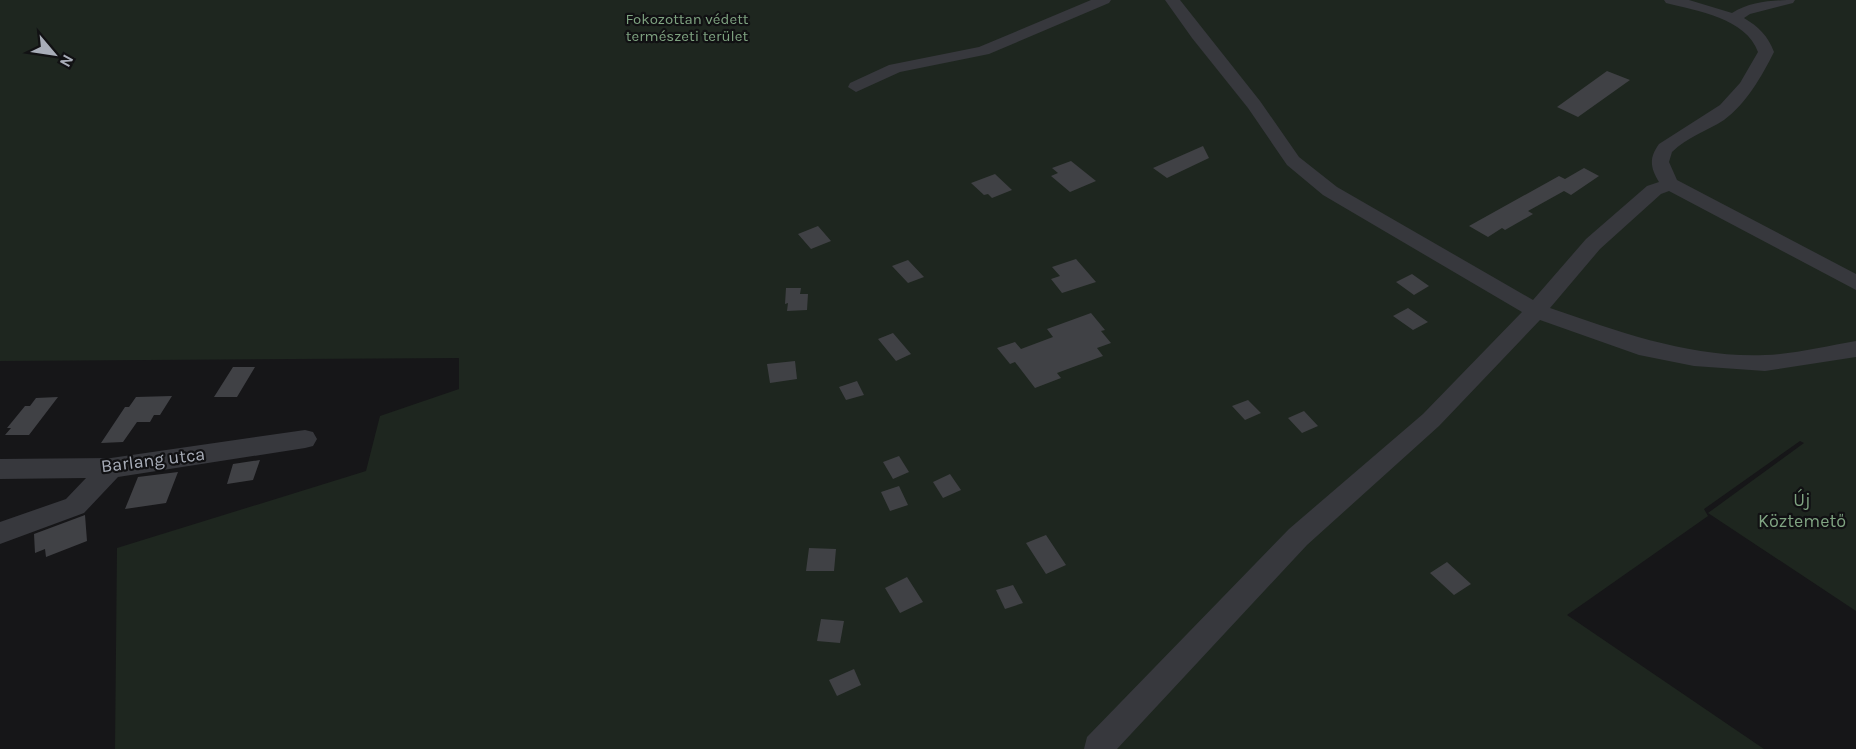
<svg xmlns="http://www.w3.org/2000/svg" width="1856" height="749" font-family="Karla,sans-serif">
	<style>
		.green { fill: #1e261f }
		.building { fill: #404145 }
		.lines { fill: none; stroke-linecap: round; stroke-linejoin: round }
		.street { fill: #37383d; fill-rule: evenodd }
		.labels { text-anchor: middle; stroke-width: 4.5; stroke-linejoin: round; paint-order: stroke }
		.far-park-label { font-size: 15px; fill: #7fa381; stroke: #111113 }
		.street-label { font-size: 18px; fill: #a8adb8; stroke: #111113 }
		.park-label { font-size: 18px; fill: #7fa381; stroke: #111113 }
	</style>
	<rect width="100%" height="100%" fill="#161618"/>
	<path class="green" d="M0,0h1856v611l-148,-98 96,-70 -4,-2 -96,68 4,7 -141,99 197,134h-1649l2,-201 249,-77 14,-55 79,-27v-31l-459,3z"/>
	<path class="building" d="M1607,71l23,9 -52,37 -21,-10z
		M1203,146l6,12 -42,20 -14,-10z
		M1071,161l25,20 -26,11 -19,-16 7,-3 -6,-5z
		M1584,168l15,8 -28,19 -7,-4 -36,20 5,3 -28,16 -3,-2 -14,9 -19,-11 90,-50 6,3z
		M995,174l17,16 -20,8 -4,-4 -4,1 -13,-12z
		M818,226l13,15 -20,8 -13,-15z
		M1076,259l20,23 -34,11 -11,-14 9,-3 -8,-9z
		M908,260l16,17 -16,6 -16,-17z
		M1412,274l17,12 -15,9 -18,-13z
		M786,288h15l-1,6h8l-1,16 -20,1 1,-8 -3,1z
		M1408,308l20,14 -15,8 -20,-14z
		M1091,313l14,17 -4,1 10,12 -14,5 6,8 -46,17 4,5 -26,10 -20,-26 -5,2 -13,-16 18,-6 6,7 32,-12 -6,-8z
		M893,333l18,21 -15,7 -18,-22z
		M795,361l2,18 -27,4 -3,-19z
		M233,367h22l-18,30h-23z
		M857,381l7,14 -18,5 -7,-13z
		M172,396l-12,19h-6l-4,7h-13l-14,20 -22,1 24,-36h4l7,-10z
		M58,397l-29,38h-24l6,-7h-4l18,-22h5l6,-8z
		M1248,400l13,13 -16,7 -13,-14z
		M1304,411l14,15 -16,7 -14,-15z
		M899,456l10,16 -16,7 -10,-17z
		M260,460l-7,20 -26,4 6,-20z
		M178,472l-12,31 -41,6 13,-32z
		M950,474l11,16 -18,8 -10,-16z
		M899,486l9,19 -18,6 -9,-19z
		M85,515l2,26 -41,16 -1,-8 -10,4 -1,-19z
		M1046,535l20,30 -20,9 -20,-31z
		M809,548l27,1 -2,22h-28z
		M1447,562l24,22 -17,11 -24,-22z
		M907,577l16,25 -23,11 -15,-25z
		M1013,585l10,18 -18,6 -9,-19z
		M821,619l23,2 -4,22 -23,-2z
		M854,669l7,16 -24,11 -8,-16z"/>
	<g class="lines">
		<path class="street" d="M1091,0h20l-2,3 -120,51 -89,18 -44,20 -8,-5 2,-4 39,-18 90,-18z
			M1165,0h15l80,101 39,56 38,30 196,113 53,-61 61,-53 12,-4c-9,-15 -10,-24 0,-38l61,-39 20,-22 18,-31c-12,-34 -61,-41 -92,-49l-2,-3h25l43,13c19,-12 42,-13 63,-13l-2,3 -43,11 -6,4c15,9 24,18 30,34 -12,24 -28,52 -50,68 -17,11 -37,17 -52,32l-3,10 8,18 179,94v16l-187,-99 -8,3 -61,55 -50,59c70,24 140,50 215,47 30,-1 61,-9 91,-14v16l-91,14 -71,-5 -55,-11 -99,-35 -101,106 -132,119 -190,204h-33l3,-12 202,-208 134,-115 99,-102 -199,-117 -36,-30 -39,-57 -56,-70z
			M305,430l8,2 4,7 -4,7 -8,2 -187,29 -34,36 -84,31v-22l66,-23 20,-21 -86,1v-20l111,-1z"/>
	</g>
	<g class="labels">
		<g class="far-park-label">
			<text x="687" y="24">Fokozottan védett<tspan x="687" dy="17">természeti terület</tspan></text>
		</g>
		<g class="street-label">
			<text transform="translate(153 460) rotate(-7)" y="6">Barlang utca</text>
		</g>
		<g class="park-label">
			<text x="1802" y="506">Új<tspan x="1802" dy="21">Köztemető</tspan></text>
		</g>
	</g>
	<g transform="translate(54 54) rotate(119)" stroke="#111113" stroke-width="4.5" paint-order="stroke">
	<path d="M0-4.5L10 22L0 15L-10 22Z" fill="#a8adb8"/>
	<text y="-9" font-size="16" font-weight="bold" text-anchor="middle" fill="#a8adb8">N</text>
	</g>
</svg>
